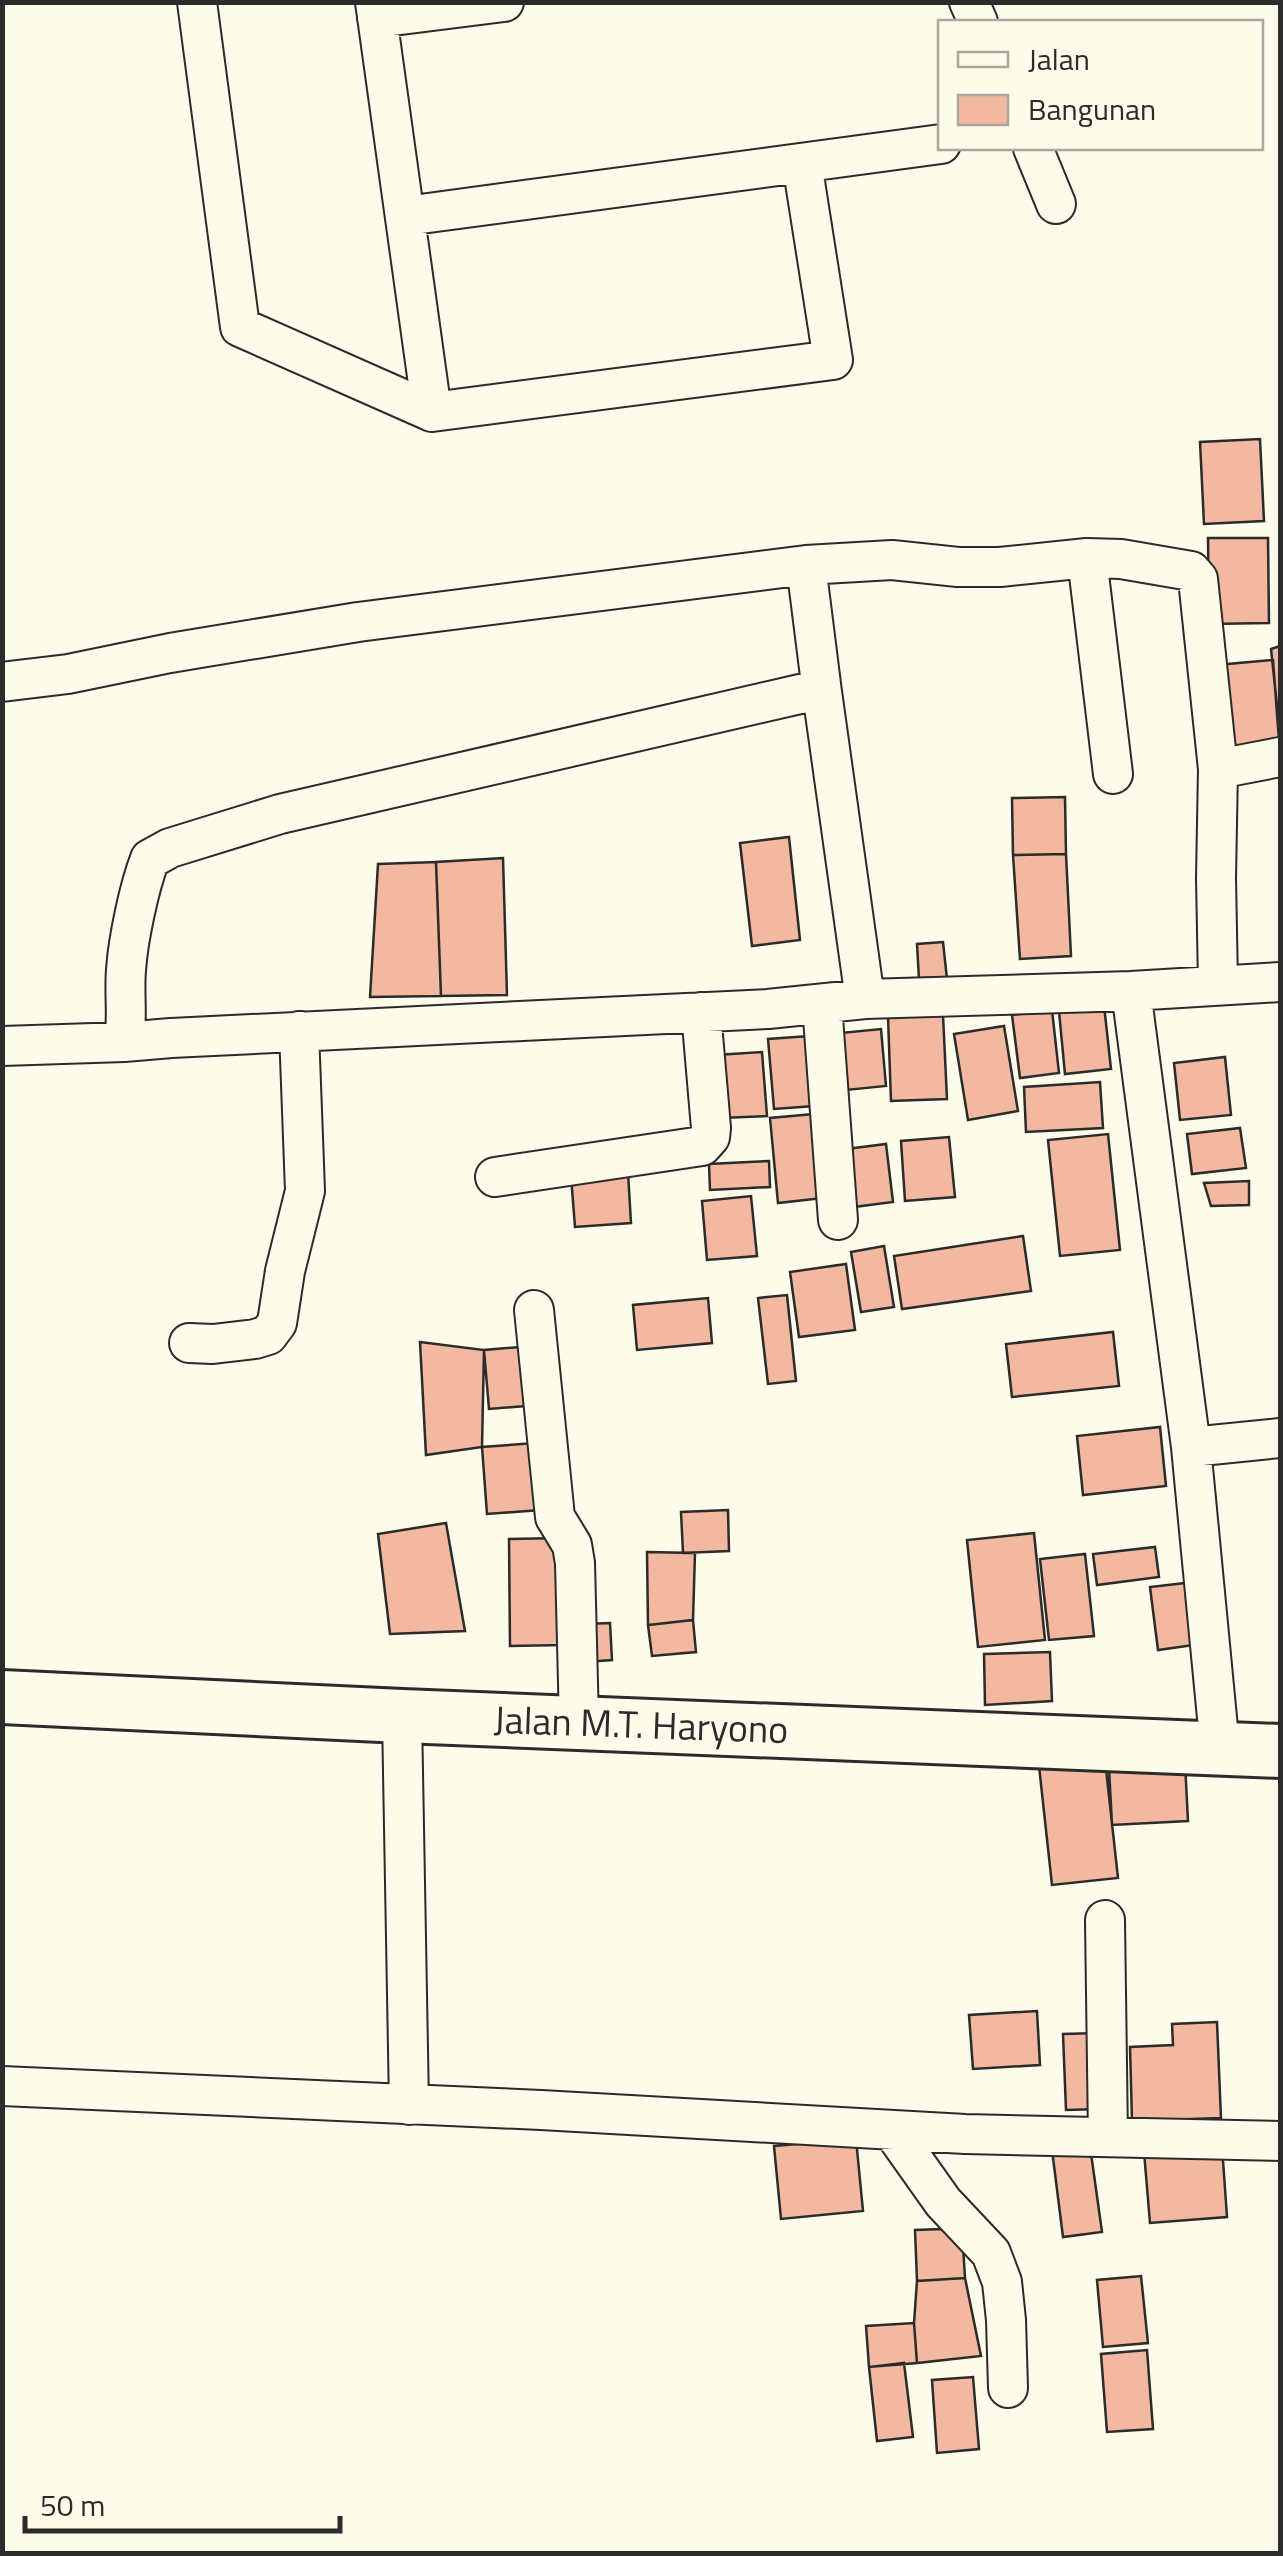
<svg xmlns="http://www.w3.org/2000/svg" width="1283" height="2556" font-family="'Titillium Web',sans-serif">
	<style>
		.building { fill: #f2b8a0; stroke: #2b2b2b; stroke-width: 2.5 }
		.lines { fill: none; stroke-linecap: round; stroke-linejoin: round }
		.street-casing { stroke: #2b2b2b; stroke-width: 42 }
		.secondary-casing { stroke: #2b2b2b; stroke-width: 58 }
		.street { stroke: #fdfbea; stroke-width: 38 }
		.secondary { stroke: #fdfbea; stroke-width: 52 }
		.labels { text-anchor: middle; stroke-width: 8; stroke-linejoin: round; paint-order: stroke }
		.street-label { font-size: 38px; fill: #2b2b2b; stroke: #fdfbea }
	</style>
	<rect width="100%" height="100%" fill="#fdfbea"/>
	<path class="building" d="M1260,439l4,82 -60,3 -4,-82z
		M1208,538h60l1,85 -60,1z
		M1280,646v88l-9,-85z
		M1273,660l7,94 -55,5 -8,-94z
		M1065,797l1,57 -53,1 -1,-57z
		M789,837l11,103 -48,6 -12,-103z
		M1066,854l5,102 -51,3 -7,-104z
		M503,858l4,137 -66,1 -5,-134z
		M436,862l5,134 -71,1 8,-133z
		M943,942l4,37 -28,1 -2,-36z
		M1103,996l8,73 -46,5 -7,-73z
		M1052,1010l7,63 -39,5 -8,-63z
		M943,1015l4,84 -56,2 -3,-84z
		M1004,1026l14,85 -50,9 -14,-86z
		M881,1029l5,57 -50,5 -6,-57z
		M823,1035l5,70 -54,4 -6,-70z
		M762,1052l5,64 -46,2 -5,-63z
		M1225,1057l6,58 -51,5 -6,-57z
		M1100,1082l3,46 -77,4 -2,-45z
		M824,1113l8,84 -54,6 -8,-85z
		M1240,1128l6,40 -54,6 -5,-40z
		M1108,1134l12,116 -60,6 -12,-116z
		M949,1137l6,60 -50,4 -4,-60z
		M886,1144l7,58 -47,6 -8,-58z
		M769,1161l1,26 -60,3 -1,-26z
		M628,1172l3,51 -56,4 -4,-51z
		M1249,1181v24l-38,1 -7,-23z
		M751,1196l6,60 -50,4 -5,-59z
		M1023,1236l8,55 -129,18 -8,-53z
		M884,1246l10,61 -33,5 -10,-60z
		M846,1264l9,66 -56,7 -9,-65z
		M787,1295l9,86 -28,3 -10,-86z
		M708,1298l4,45 -75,7 -4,-45z
		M1113,1332l6,54 -107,11 -6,-53z
		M420,1342l64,8 -2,97 -56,8z
		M532,1346l5,59 -48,4 -5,-59z
		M1160,1427l6,59 -83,9 -6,-59z
		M535,1443l5,67 -53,4 -5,-67z
		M728,1510l1,41 -46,2 -2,-41z
		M446,1523l19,108 -75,3 -12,-100z
		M1034,1533l11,107 -67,7 -11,-107z
		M562,1538l2,107 -54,1 -1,-107z
		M1155,1547l4,30 -62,8 -4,-31z
		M647,1552l48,1 -2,67 -45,5z
		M1085,1554l9,82 -45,4 -9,-81z
		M1194,1582l7,62 -43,6 -8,-63z
		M693,1620l3,32 -44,4 -4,-31z
		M610,1623l2,37 -25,2 -2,-38z
		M1050,1652l2,49 -67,4 -1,-51z
		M1105,1760l13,118 -66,7 -13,-119z
		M1185,1763l3,58 -76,4 -3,-57z
		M1037,2011l3,54 -67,4 -4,-54z
		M1217,2022l4,96 -89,3 -2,-74 43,-2 -1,-21z
		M1098,2033l3,76 -35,1 -3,-76z
		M856,2139l7,72 -82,8 -7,-73z
		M1090,2146l12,86 -39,5 -11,-87z
		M1222,2146l5,71 -77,6 -6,-71z
		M941,2229l22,17 2,32 -48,3 -2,-51z
		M1141,2276l7,67 -45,4 -6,-67z
		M965,2278l16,78 -64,7 -3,-40 3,-42z
		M914,2323l3,40 -48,4 -3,-41z
		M1147,2350l6,79 -46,3 -6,-78z
		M904,2363l9,74 -36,4 -8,-74z
		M973,2377l6,72 -42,4 -5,-73z"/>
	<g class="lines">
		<g class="street-casing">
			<path id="street" d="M197,2l43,325 192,85 401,-52 -31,-197
				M375,2l57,410
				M969,2l9,20
				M377,18l127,-16
				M1033,148l23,56
				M406,216l535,-72
				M1087,558l26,216
				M2,682l66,-8 102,-21 188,-31 448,-57 86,-5 66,7h42l87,-9 34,1 70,12 7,8 20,190 -2,109 2,106
				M822,692l43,307
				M1218,769l62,-12
				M1131,991l60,456 29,302
				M822,1004l16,216
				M124,1042c4,-24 0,-48 2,-72 2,-30 13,-83 24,-111l20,-11 110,-34 520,-120 22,-2 -16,-127
				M2,1046l122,-4 47,-4 597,-29 97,-10 266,-8 149,-9
				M495,1177l207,-31 8,-9 1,-9 -10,-116
				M534,1310l21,207 17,28 3,18 4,160
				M189,1343l24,1 42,-5 13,-4 9,-12 8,-52 20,-80 -6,-160
				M1191,1447l89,-9
				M402,1716l7,389
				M1105,1920l3,217
				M2,2086l539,24 424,24 315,7
				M892,2130l51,72 48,51 11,29 4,38 2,68"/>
		</g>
		<g class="secondary-casing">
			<path id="secondary" d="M2,1697l400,19 878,35"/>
		</g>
		<use href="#street" class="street"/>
		<use href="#secondary" class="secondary"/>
	</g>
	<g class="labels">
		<g class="street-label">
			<text transform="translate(641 1725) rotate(2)" y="13">Jalan M.T. Haryono</text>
		</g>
	</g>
	<rect width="1283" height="2556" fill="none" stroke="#2b2b2b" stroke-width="10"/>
	<rect x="938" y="20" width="325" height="130" fill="#fdfbea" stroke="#a9a89e" stroke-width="2.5"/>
	<rect x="958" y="52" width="50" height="15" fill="#fdfbea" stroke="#a9a89e" stroke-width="2.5"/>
	<text x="1028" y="70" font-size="30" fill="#2b2b2b">Jalan</text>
	<rect x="958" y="95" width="50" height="30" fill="#f2b8a0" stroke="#a9a89e" stroke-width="2.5"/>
	<text x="1028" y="120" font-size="30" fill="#2b2b2b">Bangunan</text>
	<path d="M25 2516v15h315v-15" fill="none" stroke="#2b2b2b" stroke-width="5"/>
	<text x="40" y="2516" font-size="30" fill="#2b2b2b" stroke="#fdfbea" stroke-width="8" paint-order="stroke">50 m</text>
</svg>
